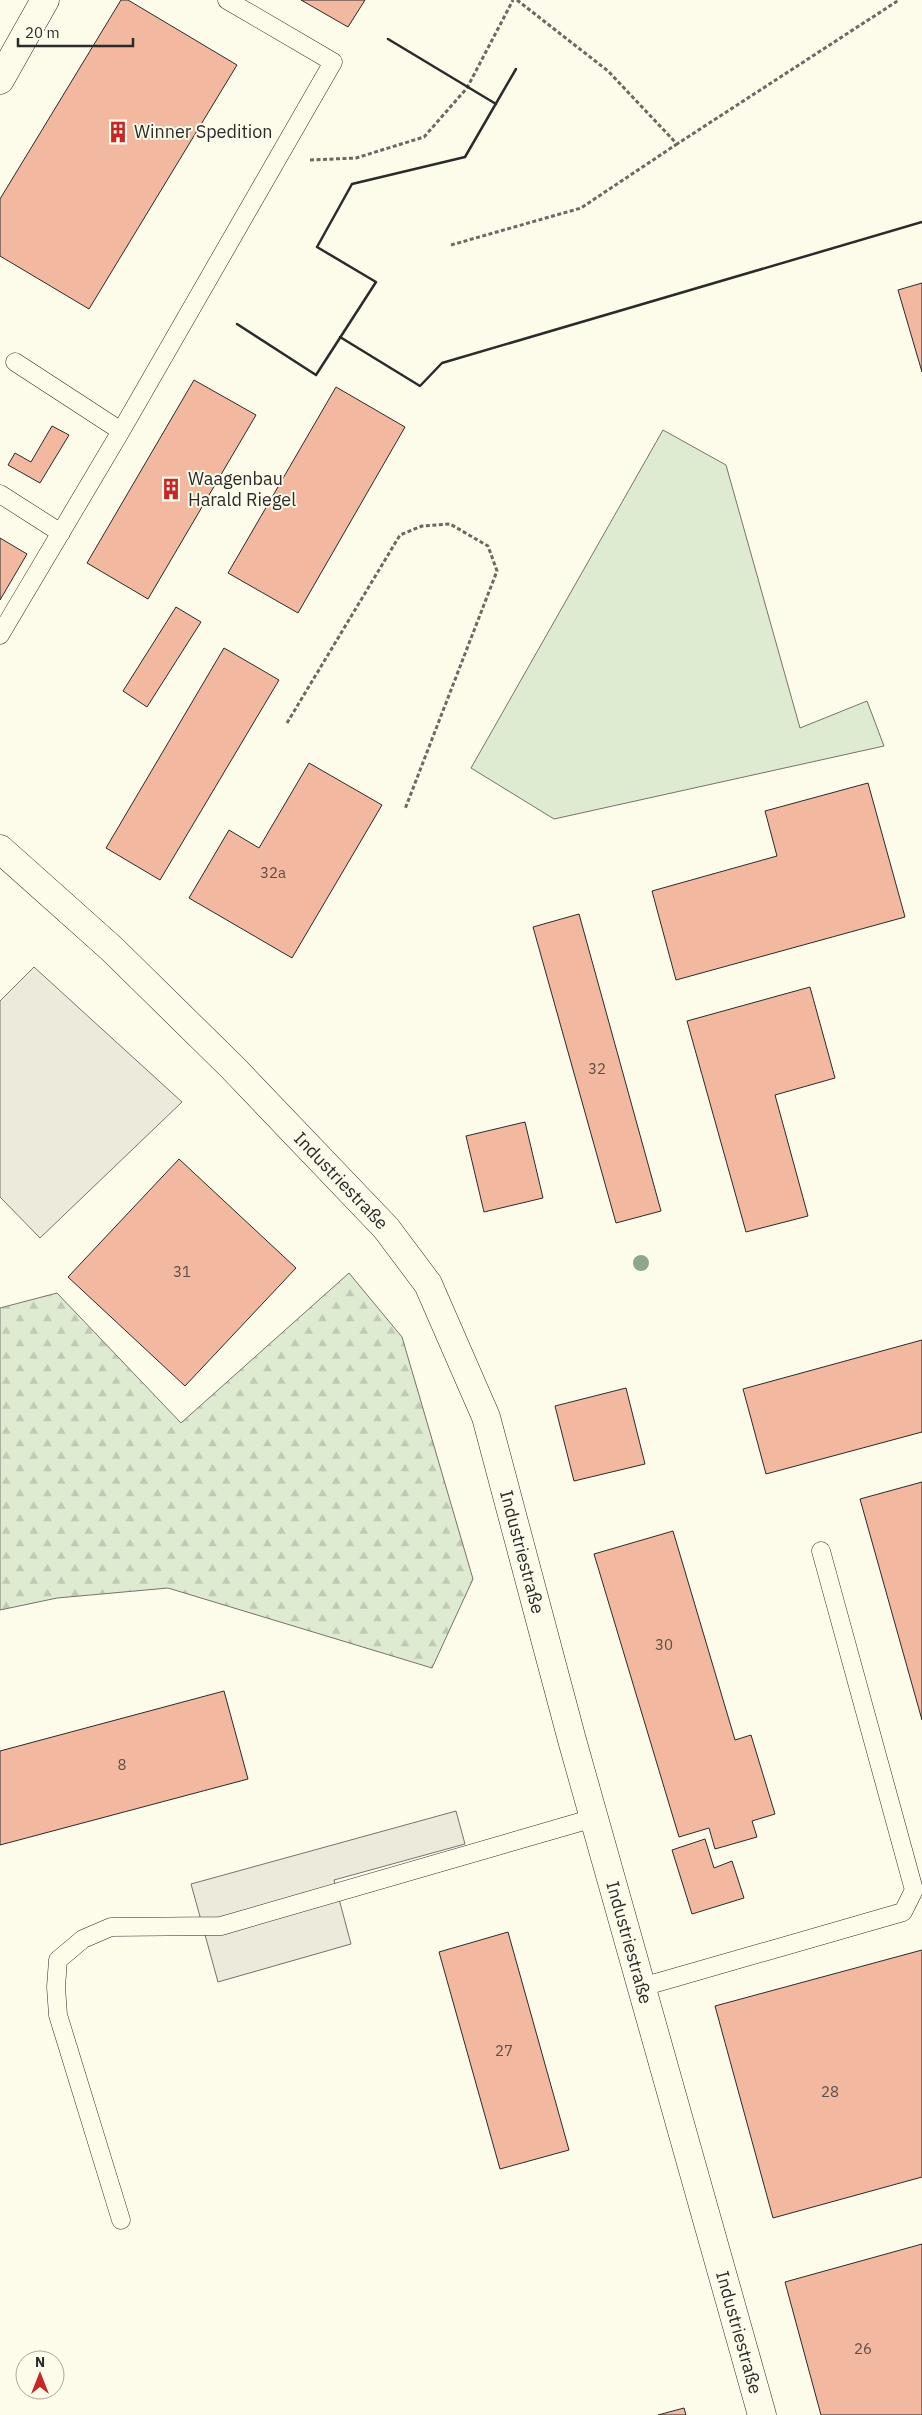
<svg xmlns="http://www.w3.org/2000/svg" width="922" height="2415" font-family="'IBM Plex Sans',sans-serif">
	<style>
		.grass { fill: #deebd1; stroke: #74746e }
		.forest { fill: url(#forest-firs); stroke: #74746e }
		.parking { fill: #eceadb; stroke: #74746e }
		.building { fill: #f2b8a0; stroke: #2b2b2b }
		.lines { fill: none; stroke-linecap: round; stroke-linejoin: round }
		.lane-casing { stroke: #2b2b2b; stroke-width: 19 }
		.street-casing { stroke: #2b2b2b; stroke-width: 29 }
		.path { stroke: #6a6964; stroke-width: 3; stroke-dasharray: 4 2.5; stroke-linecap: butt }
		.lane { stroke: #fdfbea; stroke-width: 18 }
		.street { stroke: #fdfbea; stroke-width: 28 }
		.wall { stroke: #2b2b2b; stroke-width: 2.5 }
		.tree { fill: #8ea78a }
		.labels { text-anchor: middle; stroke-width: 4; stroke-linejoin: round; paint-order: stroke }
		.number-label { font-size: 15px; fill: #5d4e48 }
		.poi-label { font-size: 18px; fill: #2b2b2b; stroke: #fdfbea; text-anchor: start }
		.street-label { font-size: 18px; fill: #2b2b2b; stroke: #fdfbea }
	</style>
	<defs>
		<pattern id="forest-firs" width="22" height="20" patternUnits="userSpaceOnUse" patternTransform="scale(1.25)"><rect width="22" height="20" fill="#deebd1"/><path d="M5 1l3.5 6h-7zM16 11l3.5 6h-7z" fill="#bfcab4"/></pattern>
	</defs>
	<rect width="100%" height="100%" fill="#fdfbea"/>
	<path class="grass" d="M663,430l63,35 74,263 67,-27 17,45 -330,73 -83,-51z"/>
	<path class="forest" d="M349,1273l53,64 71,242 -41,89 -264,-80 -111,10 -57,12v-302l57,-15 124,130z"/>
	<path class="parking" d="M34,967l148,135 -142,136 -40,-41v-196z
		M456,1811l9,33 -131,36 17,64 -133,38 -27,-98z"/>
	<path class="building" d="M121,0h7l109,65 -148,244 -89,-53v-57z
		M301,0h64l-17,27z
		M922,283v89l-24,-82z
		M194,380l62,35 -108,184 -61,-36z
		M336,387l69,40 -107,186 -70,-40z
		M52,426l17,9 -29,48 -32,-18 7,-12 16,9z
		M0,538l27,16 -27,46z
		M176,607l25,15 -54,85 -24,-16z
		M224,648l55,32 -119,200 -54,-32z
		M309,763l73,42 -90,153 -103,-60 40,-68 30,18z
		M868,783l37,134 -229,63 -24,-89 125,-35 -12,-45z
		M579,914l82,297 -45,12 -83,-296z
		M810,987l25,91 -60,17 33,121 -62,16 -59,-211z
		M525,1122l18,76 -59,14 -18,-76z
		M179,1159l117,109 -111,118 -117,-109z
		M922,1340v92l-156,42 -23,-85z
		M626,1388l19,76 -71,17 -19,-75z
		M922,1482v238l-62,-221z
		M673,1531l62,209 16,-5 24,79 -23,7 5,16 -42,12 -6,-21 -30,9 -85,-283z
		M224,1691l24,88 -248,66v-94z
		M705,1839l9,29 18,-7 12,37 -52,16 -20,-64z
		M508,1932l61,218 -69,19 -61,-217z
		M922,1950v227l-149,41 -58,-212z
		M922,2244v171h-101l-36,-133z
		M684,2408l2,7h-28z"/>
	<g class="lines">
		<g class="lane-casing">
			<path id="lane" d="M15,362l106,69
				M0,494l61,39
				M0,635l121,-204 212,-369 -106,-62
				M642,1987l261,-75 11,-22 -93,-339
				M121,2220l-63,-205 -2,-28 2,-27 25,-21 28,-12 110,-1 373,-108"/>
		</g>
		<g class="street-casing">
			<g id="street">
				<path d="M0,80l45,-80"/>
				<path id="s1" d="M0,849l112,100 120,118 154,161 42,56 58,133 86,323 190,675"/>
			</g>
		</g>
		<path class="path" d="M517,0l91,71 69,73 222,-144
			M310,160l46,-2 68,-21 43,-49 46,-88
			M451,245l130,-37 96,-64
			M287,723l113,-188 22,-9 28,-2 38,22 9,25 -92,238"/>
		<use href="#lane" class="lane"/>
		<use href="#street" class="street"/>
		<path class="wall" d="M388,39l108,65
			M237,324l79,51 60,-93 -59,-35 35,-63 113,-27 51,-88
			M340,337l80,49 22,-23 480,-141"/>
	</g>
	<circle class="tree" cx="641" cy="1263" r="8"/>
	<defs>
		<g id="building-bare" transform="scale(1.725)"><path d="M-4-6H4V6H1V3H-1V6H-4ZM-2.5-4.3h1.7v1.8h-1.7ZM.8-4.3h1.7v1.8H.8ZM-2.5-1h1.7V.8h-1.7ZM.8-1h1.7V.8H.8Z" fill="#c62828" stroke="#fdfbea" stroke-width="2.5" paint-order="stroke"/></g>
	</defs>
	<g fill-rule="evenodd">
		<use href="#building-bare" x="118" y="132"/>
		<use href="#building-bare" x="171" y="489"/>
	</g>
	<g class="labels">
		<g class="number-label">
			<text x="273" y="878">32a</text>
			<text x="597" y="1074">32</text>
			<text x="182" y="1277">31</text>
			<text x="664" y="1650">30</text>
			<text x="122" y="1770">8</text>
			<text x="504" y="2056">27</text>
			<text x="830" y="2097">28</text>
			<text x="863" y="2354">26</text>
		</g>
		<g class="poi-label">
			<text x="134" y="138">Winner Spedition</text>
			<text x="188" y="485">Waagenbau<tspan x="188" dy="21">Harald Riegel</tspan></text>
		</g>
		<g class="street-label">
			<text dy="6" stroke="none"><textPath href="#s1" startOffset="476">Industriestraße</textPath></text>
			<text dy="6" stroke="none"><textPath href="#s1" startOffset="896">Industriestraße</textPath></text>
			<text dy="6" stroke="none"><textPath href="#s1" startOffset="1301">Industriestraße</textPath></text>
			<text dy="6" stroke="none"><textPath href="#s1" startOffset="1706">Industriestraße</textPath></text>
		</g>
	</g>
	<g transform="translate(40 2375)"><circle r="24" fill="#fdfbea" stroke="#a9a89e"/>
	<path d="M0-4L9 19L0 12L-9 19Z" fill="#c62828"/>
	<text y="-8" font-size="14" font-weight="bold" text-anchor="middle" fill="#2b2b2b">N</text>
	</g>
	<path d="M18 38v8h115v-8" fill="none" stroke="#2b2b2b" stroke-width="2.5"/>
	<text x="25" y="38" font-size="15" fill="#2b2b2b" stroke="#fdfbea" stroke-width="4" paint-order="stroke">20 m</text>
</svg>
